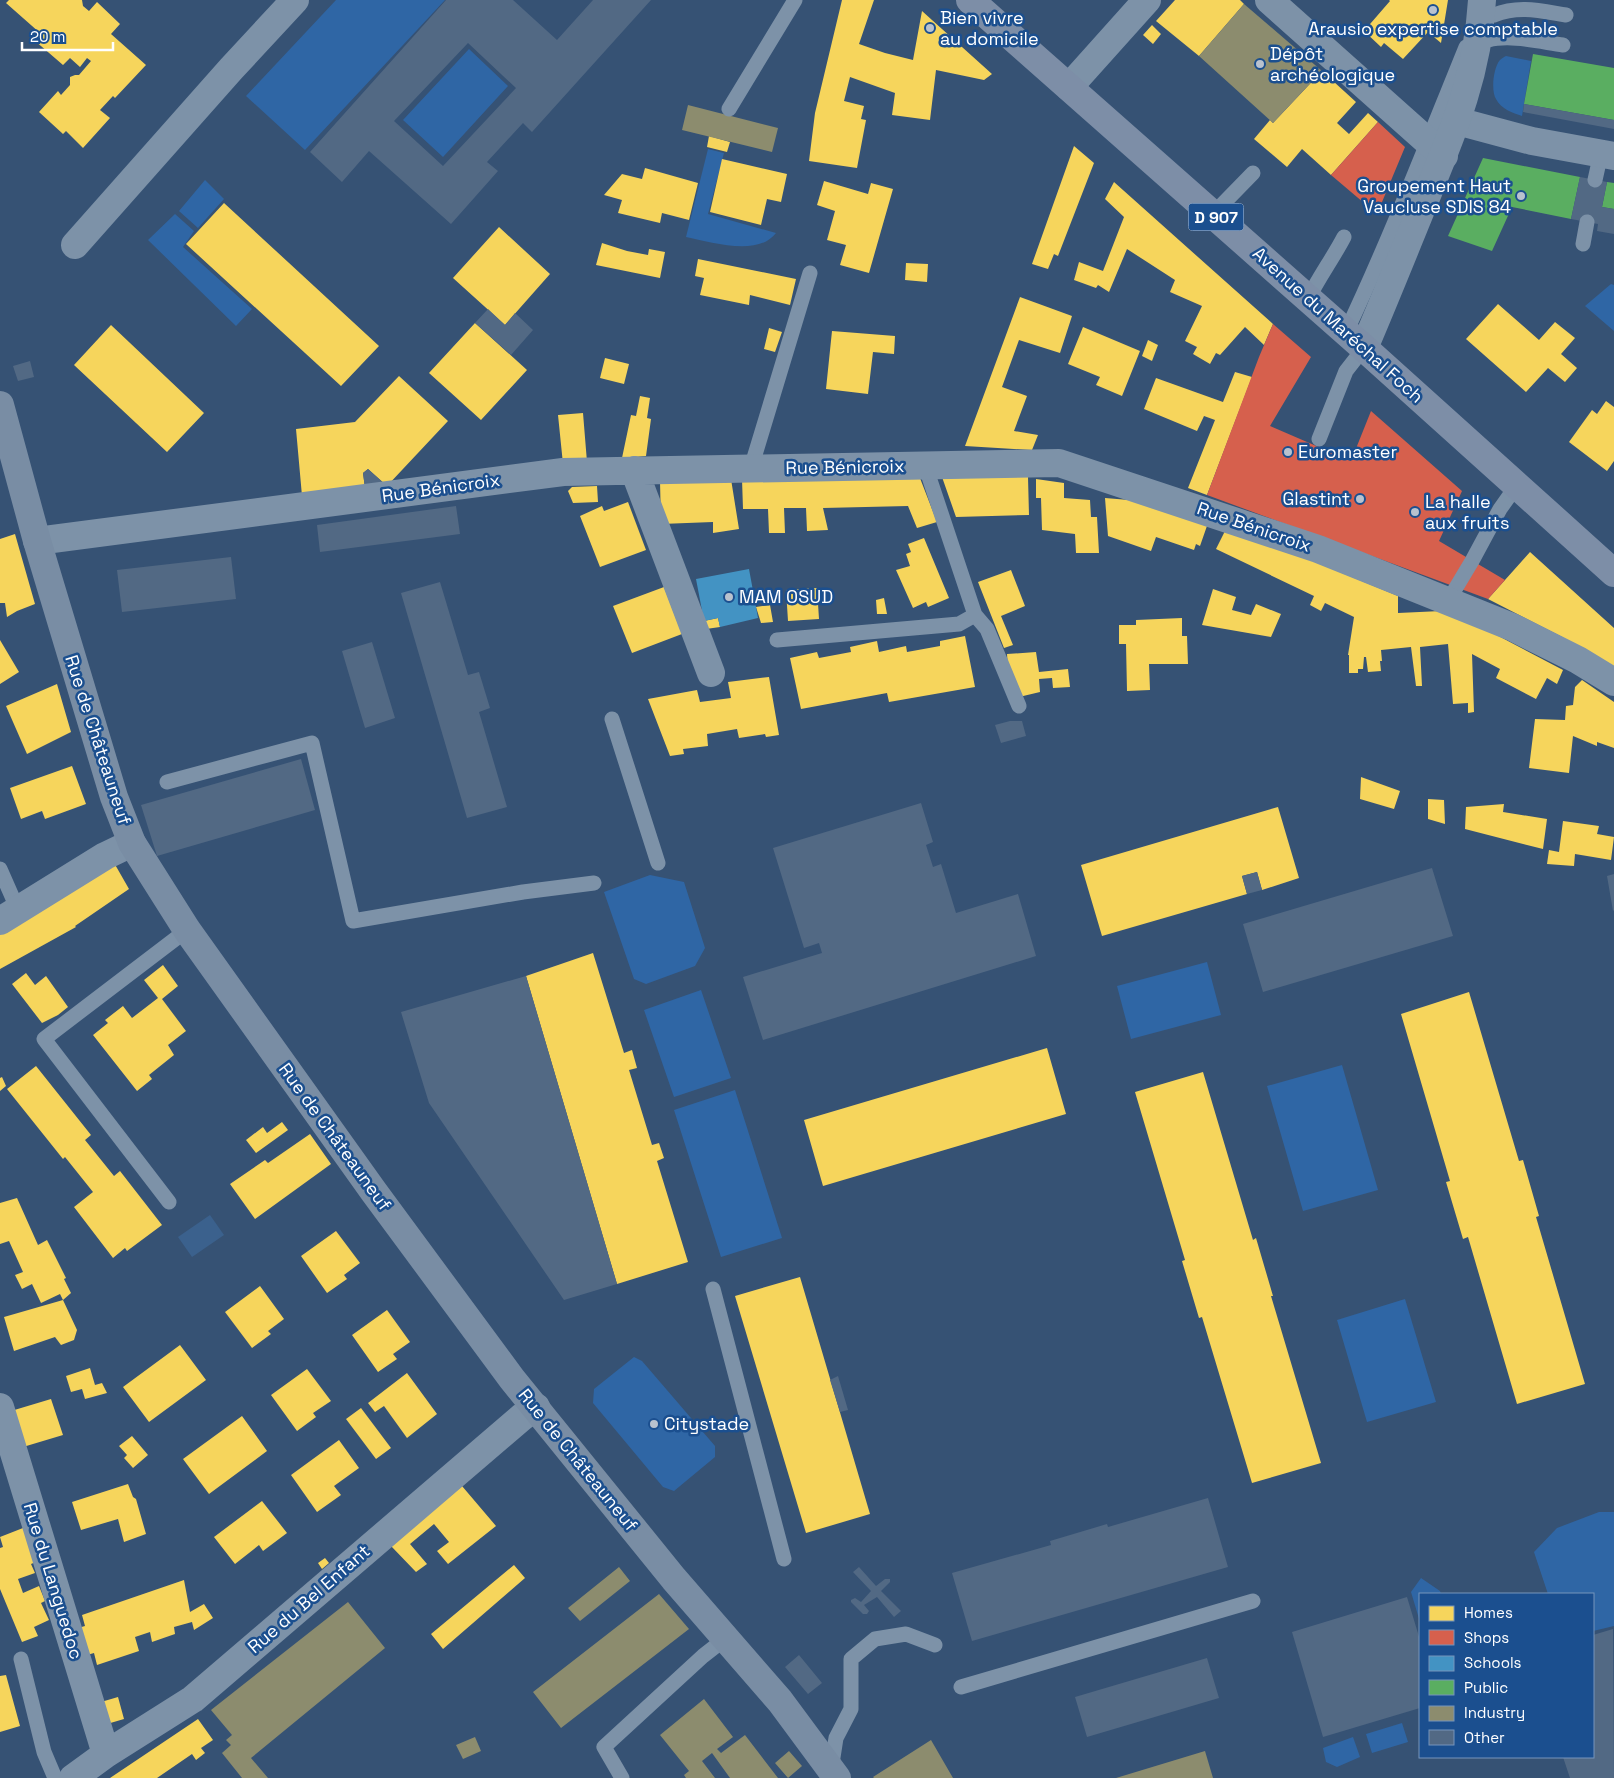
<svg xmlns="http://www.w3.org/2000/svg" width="1614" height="1778" font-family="'Space Grotesk',sans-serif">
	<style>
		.green { fill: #2f66a5 }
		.water { fill: #3b618d }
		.homes { fill: #f6d55c }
		.shops { fill: #d6604d }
		.schools { fill: #4393c3 }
		.public { fill: #5aae61 }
		.industry { fill: #8c8c6e }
		.building { fill: #526984; fill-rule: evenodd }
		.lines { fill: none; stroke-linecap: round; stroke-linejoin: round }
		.service { stroke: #7d92a8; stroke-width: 15 }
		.minor { stroke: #7d92a8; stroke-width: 28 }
		.tertiary { stroke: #7d92a8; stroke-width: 28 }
		.secondary { stroke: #798da4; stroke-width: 28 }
		.primary { stroke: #7d8ea7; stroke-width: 28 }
		.poi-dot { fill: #b9c2ce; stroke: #1b4f8f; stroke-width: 2 }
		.labels { text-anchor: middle; stroke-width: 5; stroke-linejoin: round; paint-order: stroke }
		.shield { fill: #1b4f8f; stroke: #bbcadd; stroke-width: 1 }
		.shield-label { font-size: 16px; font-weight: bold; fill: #fff }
		.poi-label { font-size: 18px; fill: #fff; stroke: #1b4f8f; text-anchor: start }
		.street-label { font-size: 18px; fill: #fff; stroke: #1b4f8f }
	</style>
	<rect width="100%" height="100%" fill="#365274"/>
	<path class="green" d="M336,0h109l-140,150 -59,-54z
		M469,49l39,37 -65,71 -40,-37z
		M1506,56l25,5 -9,55c-9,-3 -21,-7 -26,-17 -5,-8 -3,-31 4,-39 2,-2 4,-3 6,-4z
		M708,149l16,4 -16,61 68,19c-18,24 -65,9 -90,4z
		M205,180l19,19 -26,29 -19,-17z
		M175,214l19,17 -11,16 69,62 -16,17 -88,-86z
		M1611,284l3,1v46l-29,-25z
		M650,875l34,7 21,66 -10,18 -49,18 -12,-5 -30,-87z
		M1207,962l14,53 -90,24 -14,-53z
		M701,990l30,88 -57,19 -30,-87z
		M1342,1065l36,125 -75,21 -36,-125z
		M735,1090l47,148 -61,19 -47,-147z
		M1405,1299l31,103 -69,20 -30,-102z
		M634,1357l8,4 73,85v11l-41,34 -11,-4 -70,-84 1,-14z
		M1599,1512h15v114l-21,5v-37h-45l-14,-42 23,-24z
		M1421,1578l19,13 1,3h-21v28l-9,-30z
		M1402,1723l6,19 -36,11 -6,-19z
		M1353,1737l7,20 -23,10 -11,-5 -3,-14z"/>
	<path class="water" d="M210,1215l14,20 -32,22 -14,-20z"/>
	<path class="homes" d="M9,0h73l1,6 6,5 8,-9 23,22 -9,10 35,31 -31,33 -2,-2 -13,14 10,8 -27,30 -17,-17 -3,3 -24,-22 19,-21 3,4 9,-10v-8l5,-2h4l12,-14 -4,-3 -7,9 -10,-9 -7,7 -29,-25 6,-7 -34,-30z
		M842,0h32l-15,44 26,9 28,7 9,-49 70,63 -8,6 -48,-10 -6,50 -38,-5 3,-22 -45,-16 -6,24 20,5 -3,13 5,1 -9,48 -48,-7 6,-48z
		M1175,0h65l4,4 -45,52 -43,-35z
		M1389,0h59l-7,43 -13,-11 -25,27 -19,-16 -3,4 -17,-16 26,-30z
		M1152,25l9,9 -8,10 -10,-9z
		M1322,71l34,31 -19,21 12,11 19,-21 10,9 -47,53 -29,-26 -15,18 -33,-28 16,-19 3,3z
		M709,136l21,6 -3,10 -20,-5z
		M1074,146l20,17 -36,93 -4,-2 -6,15 -16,-5z
		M722,159l65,15 -6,28 -14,-3 -6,26 -51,-13z
		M645,168l53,15 -9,37 -27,-7 -2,10 -42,-10 4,-13 -18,-5 18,-21 20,5z
		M824,181l44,13 3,-11 22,6 -24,84 -29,-8 6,-20 -19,-5 8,-29 -18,-6z
		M1114,182l159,142 -9,21 -19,-18 -25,28 -4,-2 -6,11 -17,-10 4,-7 -12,-6 17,-35 -32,-14 5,-12 -48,-31 -18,43 -11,-7 -2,3 -22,-8 5,-18 24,9 21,-54 -19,-18z
		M224,203l155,143 -38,40 -155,-142z
		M499,227l51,47 -45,51 -52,-47z
		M602,243l25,8 21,4 1,-6 16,3 -5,26 -64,-13z
		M698,259l98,20 -6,26 -40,-10 -1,10 -49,-10 4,-17 -9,-2z
		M906,263l22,1 -1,18 -22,-2z
		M1020,297l52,19 -12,37 -41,-13 -17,47 25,9 -13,35 24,4 -6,15 -67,-4z
		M1498,304l41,36 16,-18 20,16 -14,16 16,14 -12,14 -17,-14 -22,24 -60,-53z
		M475,323l52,47 -46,50 -52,-47z
		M111,325l93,88 -37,39 -93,-87z
		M1083,327l57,24 -18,45 -26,-11 4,-8 -32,-13z
		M769,328l13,4 -7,20 -11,-3z
		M832,331l63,5 -1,18 -21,-2 -5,42 -42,-5z
		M1148,340l10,5 -6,16 -10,-5z
		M605,358l24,6 -5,20 -24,-6z
		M1235,372l17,5 -45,118 -19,-7 27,-68 -11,-4 -7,15 -53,-22 12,-31 67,24z
		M399,376l49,45 -61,65 -19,-17 -5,4 2,15 -63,8 -6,-67 59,-7z
		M640,396l10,2 -3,20 4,1 -5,37 -24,2 9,-43 5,1z
		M1606,401l8,6v54l-7,10 -38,-29 23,-32 5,4z
		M583,413l4,49 -24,2 -5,-49z
		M918,473l19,49 -20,6 -9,-22 -85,2 5,22 -21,1 -1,-23h-22l1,25h-16l-1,-24h-25l-1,-30z
		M942,477h86l1,38 -73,2z
		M731,479l8,50 -26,4v-11l-52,2 -1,-43z
		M1036,479l28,4v15l26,2 1,17h6l2,36h-23l-1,-19 -33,-4 -1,-32h-5z
		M597,486l1,16 -25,1 -5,-12 4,-4z
		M1105,498l36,3 67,22 -8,23 -4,-2 -2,6 -38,-13 -5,14 -43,-15z
		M628,502l18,48 -46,17 -20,-51 22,-10 2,5z
		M1226,529l80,29 92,38v17l43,-2 29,10 93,49 -6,14 -10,-6 -11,21 -40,-21 4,-9 -28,-15 2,58 -6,1v-10l-15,1 -5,-60 -28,3 2,39h-6l-5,-39 -30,3 1,11h-2l1,10 -13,1 -2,-15h-2l-1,12h-5v4h-9v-18h-1l6,-38 -29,-14 -4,8 -11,-6 4,-9 -98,-47z
		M15,534l20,70 -18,7 -10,6 -2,-14h-5v-64z
		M924,538l25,60 -21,9 -2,-5 -13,6 -17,-38 14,-4 -4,-12 5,-2 -3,-8z
		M1530,552l84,76v41l-52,-32 -74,-38z
		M1011,570l14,36 -24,10 12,29 -9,3 -26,-66z
		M664,587l18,47 -50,19 -19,-47z
		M817,588l2,31 -31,2 -2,-31z
		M1213,589l23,8 -4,13 19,5 5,-11 25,10 -10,23 -69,-12z
		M884,598l3,16h-10l-1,-14z
		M770,605l3,17 -12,1 -5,-16z
		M718,618l2,9 -14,2 -2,-8z
		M1182,618v18h5l1,28h-39l1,26 -23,1 -1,-47h-7v-19h17v-5z
		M965,636l10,51 -86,15 -2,-9 -86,16 -11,-51 27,-6 2,6 32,-6 -1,-5 27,-6 2,11 27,-6 1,6 33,-6v-5z
		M0,640l19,32 -19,12z
		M1036,652l3,20 29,-3 2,18 -17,1 -1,-10 -13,1 1,13 -21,5 -6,-14 -1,-12 -4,-2 -1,-15z
		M769,677l10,58 -13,2 -1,-3 -26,4 -2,-9 -30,5 1,12 -25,3 1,5 -14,2 -22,-57 49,-9 3,12 31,-4 -3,-16z
		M1582,680l32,22v46l-17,-6v4l-24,-10 -4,37 -40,-5 6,-49 30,1 1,-14 7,-1 2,-18z
		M57,684l14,48 -44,22 -21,-48z
		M72,766l14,38 -41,15 -3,-8 -21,8 -11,-31z
		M1361,777l39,14 -6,18 -34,-10z
		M1428,799l16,1 1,24 -17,-5z
		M1504,804l-1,8 44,7 -4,30 -78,-20 1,-22z
		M1278,807l21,71 -37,12 -5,-18 -15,4 5,18 -145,42 -21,-71z
		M1563,821l36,5 -2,8 17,3 -3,23 -36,-6 -1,12 -27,-2 2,-14 10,2z
		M113,861l16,28 -54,37 1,1 -76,42v-36z
		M593,953l31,100 8,-3 5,18 -8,2 23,75 7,-2 5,15 -7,3 31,101 -71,22 -91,-308z
		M163,965l15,21 -16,13 24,32 -18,14 6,10 -25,20 3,4 -15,12 -44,-56 15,-12 -3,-3 18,-14 9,12 26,-20 -14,-18z
		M26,973l9,12 11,-9 22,31 -10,8 -16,8 -30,-39z
		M1469,992l50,169 4,-1 16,56 -3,1 49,167 -68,20 -49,-167 -5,2 -17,-57 4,-1 -49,-167z
		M1047,1048l19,66 -243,72 -19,-66z
		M36,1066l55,69 -6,5 29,36 6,-5 42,54 -35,26 -2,-3 -12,10 -39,-51 19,-15 -28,-35 -2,2 -56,-70z
		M1203,1072l50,168 3,-2 17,58h-2l50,167 -69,20 -50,-166 -3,1 -17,-57 3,-1 -50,-168z
		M2,1077l4,9 -6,5v-13z
		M282,1122l6,8 -32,23 -10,-13 17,-13 4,6z
		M310,1134l21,30 -76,55 -25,-35 35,-24 3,3z
		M17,1198l21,47 9,-5 19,38 -2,1 7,14 -8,7 -3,-6 -19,9 -9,-19 -10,5 -7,-14 8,-3 -14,-31 -9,3v-41z
		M336,1231l24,32 -16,12 3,4 -20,14 -26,-37z
		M800,1277l70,237 -64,19 -71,-237z
		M260,1286l24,33 -16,12 3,3 -19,14 -27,-36z
		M63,1300l14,30 -3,10 -13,5 -6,-8 -41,14 -10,-34z
		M387,1310l23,32 -17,12 4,5 -19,13 -26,-37z
		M180,1345l26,35 -57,42 -26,-35z
		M90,1368l5,17 7,-2 5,10 -22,6 -3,-10 -11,3 -5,-16z
		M307,1369l24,32 -18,12 3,4 -19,14 -26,-36z
		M407,1373l30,41 -30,24 -23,-32 -9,6 -7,-9z
		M51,1399l12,36 -40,12 -12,-36z
		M361,1408l30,40 -15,11 -30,-40z
		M242,1416l25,35 -58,43 -26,-35z
		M132,1436l16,19 -15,13 -9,-10 3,-3 -8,-9z
		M339,1440l20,28 -25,18 7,9 -24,17 -26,-37z
		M128,1484l5,13 3,2 10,35 -22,8 -6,-23 -37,11 -9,-28z
		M462,1486l34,40 -48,38 -11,-13 12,-9 -15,-18 -24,20 17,20 -11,8 -25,-26z
		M262,1501l25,32 -24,18 -4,-6 -24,19 -21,-27z
		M23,1528l13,34 -5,2 4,9 -17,6 5,14 16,-7 6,15 -4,2 8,17 -15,7 4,9 -16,6 -22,-53v-41l3,-1 -3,-10z
		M325,1558l4,5 -7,6 -4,-6z
		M514,1565l11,13 -82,71 -12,-15z
		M184,1580l6,32 14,-8 9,14 -19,12 -2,-8 -18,5 1,7 -23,8 -2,-10 -15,5 4,14 -42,14 -3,-12 -7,2 -9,-27 7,-2 -3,-11z
		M6,1675l14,51 -20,6v-56z
		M118,1697l6,22 -17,5 -6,-22z
		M198,1719l15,21 -12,8 4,5 -9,7 -4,-6 -35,24h-47z"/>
	<path class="shops" d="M1378,122l27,25 -28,67 -46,-39z
		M1273,324l38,33 -41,69 81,35 20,-50 91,80 -23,50 66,39 -17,19 -281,-104 52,-138z"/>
	<path class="schools" d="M749,569l9,49 -38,9 -2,-9 -14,3 -8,-42z"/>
	<path class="public" d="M1533,54l81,14v52l-90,-16z
		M1483,158l97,19 -9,42 -59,-12 -20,44 -44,-15z
		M1607,182l7,1v26l-12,-2z"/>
	<path class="industry" d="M1244,4l78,67 -49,52 -74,-67z
		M688,105l90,23 -6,24 -90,-22z
		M619,1567l11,14 -50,40 -12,-13z
		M659,1594l30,35 -128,99 -28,-36z
		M348,1602l37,46 -134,110 17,20h-26l-20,-25 9,-8 -5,-5 6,-5 -21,-25z
		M704,1699l29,38 -16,12 4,4 24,-18 33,43h-48l-18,-25 -10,8 13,17h-29l-2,-3 5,-4 -29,-36z
		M475,1737l6,14 -18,8 -7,-14z
		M931,1740l22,38h-79l-1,-1z
		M789,1751l13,15 -14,12 -13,-15z
		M1205,1751l8,27h-97z"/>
	<path class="building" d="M446,0h67l44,40 36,-40h58l-119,132 -9,-9 -36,39 11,9 -47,53 -82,-73 -27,31 -32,-30zM468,43l48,45 -73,78 -49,-45z
		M1524,104l90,16v9l-91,-17z
		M1580,177l27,5 -5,25 12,2v25l-17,-3 1,-7 -27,-5z
		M488,309l17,16 10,-12 18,17 -22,25 -36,-32z
		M30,361l4,16 -16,4 -5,-15z
		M368,469l19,17 -22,2 -2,-15z
		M456,506l4,28 -140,18 -3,-27z
		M231,557l5,42 -114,13 -5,-42z
		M440,582l28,93 11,-3 11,36 -11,4 28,95 -40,11 -66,-225z
		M372,642l23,76 -30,10 -23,-77z
		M1010,721h12l4,15 -25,7 -6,-18z
		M301,759l14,51 -158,46 -16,-51z
		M921,803l12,39 -7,3 7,22 8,-3 15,49 62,-19 18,62 -273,84 -20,-63 79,-24 -3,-10 -15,5 -31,-100z
		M1432,868l21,68 -190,56 -20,-68z
		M1257,872l5,18 -15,4 -5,-18z
		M1614,874v36l-1,1 -6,-35z
		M526,976l91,308 -53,16 -135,-197 -28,-91z
		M838,1376l10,34 -8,2 -10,-32z
		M1208,1498l20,69 -256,74 -20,-68 99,-28 -1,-4 57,-17 1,3z
		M859,1567l17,19 9,-7h5v3l-9,9 20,20 -7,6 -17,-20 -13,8 5,6 -2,3h-4l-12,-12v-2l4,-2 6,4 10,-11 -18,-19z
		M1407,1597l13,43v68l-97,29 -31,-105z
		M1613,1629l1,149h-44l-7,-21h30v-122z
		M799,1655l23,28 -14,11 -23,-27z
		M1207,1658l12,40 -132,39 -12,-40z"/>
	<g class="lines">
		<path class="service" d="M1478,25c4,-7 9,-8 16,-10 25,-10 47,-4 72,0
			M1474,48c19,-19 65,-6 89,-3
			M729,109l66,-109
			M1595,180l6,-27
			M1213,214l40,-41
			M1583,244l4,-22
			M1308,299c11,-22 25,-41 36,-62
			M1346,332c44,-93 81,-189 120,-285
			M1319,439l27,-68 18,-23
			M925,465l50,150 12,14 32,77
			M751,468l59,-195
			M1448,601l24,-40 28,-52 17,-24
			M777,640l182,-16 16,-9
			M612,719l46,144
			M167,782l145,-39 41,178 170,-29 71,-9
			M0,869l18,41
			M169,1202l-125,-163 143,-109
			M713,1289l71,270
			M21,1659l23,93 11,26
			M961,1687l292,-86
			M831,1770l5,-32 15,-29v-50l24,-20 31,-5 29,11
			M622,1778l-18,-31 99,-91 23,-18"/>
		<path class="minor" d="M1269,0l175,156
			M1457,121l75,20 82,15
			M75,245l156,-176 64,-69
			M634,470l77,203
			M37,541l526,-69 496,-9 259,86 194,78 66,33 36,22
			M0,921l105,-65 27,-13
			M0,1407l106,347
			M73,1778l33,-24 87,-55 329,-282 14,-10"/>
		<path class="tertiary" d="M1069,87l78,-87
			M1364,348c21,-49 41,-99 61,-148 28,-68 53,-126 57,-200"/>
		<path class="secondary" d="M0,405l37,136 77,256 18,46 55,87 187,262 138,187 162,200 106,122 57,77"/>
		<path class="primary" d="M970,0l394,348 250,225"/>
	</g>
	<g class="poi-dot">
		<circle cx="1433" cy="10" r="5"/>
		<circle cx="930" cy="28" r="5"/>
		<circle cx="1260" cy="64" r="5"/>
		<circle cx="1521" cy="196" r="5"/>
		<circle cx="1288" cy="452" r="5"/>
		<circle cx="1360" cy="499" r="5"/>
		<circle cx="1415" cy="512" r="5"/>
		<circle cx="729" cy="597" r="5"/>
		<circle cx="654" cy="1424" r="5"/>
	</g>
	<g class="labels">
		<rect class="shield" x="1188.5" y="203.5" width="55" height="27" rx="4"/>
		<g class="shield-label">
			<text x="1216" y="223">D 907</text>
		</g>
		<g class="poi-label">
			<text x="940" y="24">Bien vivre<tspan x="940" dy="21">au domicile</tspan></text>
			<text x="1433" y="35" text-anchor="middle">Arausio expertise comptable</text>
			<text x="1270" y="60">Dépôt<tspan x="1270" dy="21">archéologique</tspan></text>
			<text x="1511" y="192" text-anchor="end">Groupement Haut<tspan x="1511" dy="21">Vaucluse SDIS 84</tspan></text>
			<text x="1298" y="458">Euromaster</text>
			<text x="1350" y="505" text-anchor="end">Glastint</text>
			<text x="1425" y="508">La halle<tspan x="1425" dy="21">aux fruits</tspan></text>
			<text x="739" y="603">MAM OSUD</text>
			<text x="664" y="1430">Citystade</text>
		</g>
		<g class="street-label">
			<text transform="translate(1338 325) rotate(42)" y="6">Avenue du Maréchal Foch</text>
			<text transform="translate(845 467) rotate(-1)" y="6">Rue Bénicroix</text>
			<text transform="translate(441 488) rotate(-8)" y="6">Rue Bénicroix</text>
			<text transform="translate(1254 527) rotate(19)" y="6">Rue Bénicroix</text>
			<text transform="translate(98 740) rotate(72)" y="6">Rue de Châteauneuf</text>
			<text transform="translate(335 1137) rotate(54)" y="6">Rue de Châteauneuf</text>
			<text transform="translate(578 1460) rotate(51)" y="6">Rue de Châteauneuf</text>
			<text transform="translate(53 1581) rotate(73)" y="6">Rue du Languedoc</text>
			<text transform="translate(309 1599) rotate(-41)" y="6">Rue du Bel Enfant</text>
		</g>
	</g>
	<rect x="1419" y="1593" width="175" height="165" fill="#1b4f8f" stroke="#7695bc"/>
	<rect x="1429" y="1606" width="25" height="15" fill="#f6d55c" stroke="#7695bc"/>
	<text x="1464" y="1618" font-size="15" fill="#ffffff">Homes</text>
	<rect x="1429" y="1630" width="25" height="15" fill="#d6604d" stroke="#7695bc"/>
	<text x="1464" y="1643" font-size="15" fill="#ffffff">Shops</text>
	<rect x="1429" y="1656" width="25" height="15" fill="#4393c3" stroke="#7695bc"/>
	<text x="1464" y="1668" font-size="15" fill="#ffffff">Schools</text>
	<rect x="1429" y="1680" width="25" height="15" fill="#5aae61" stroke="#7695bc"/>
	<text x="1464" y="1693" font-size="15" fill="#ffffff">Public</text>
	<rect x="1429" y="1706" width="25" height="15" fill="#8c8c6e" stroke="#7695bc"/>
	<text x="1464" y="1718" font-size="15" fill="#ffffff">Industry</text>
	<rect x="1429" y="1730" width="25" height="15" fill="#526984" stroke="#7695bc"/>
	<text x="1464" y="1743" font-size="15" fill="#ffffff">Other</text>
	<path d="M22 42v8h91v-8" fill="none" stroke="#ffffff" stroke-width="2.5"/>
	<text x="30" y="42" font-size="15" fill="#ffffff" stroke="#1b4f8f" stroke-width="4" paint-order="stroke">20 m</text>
</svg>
